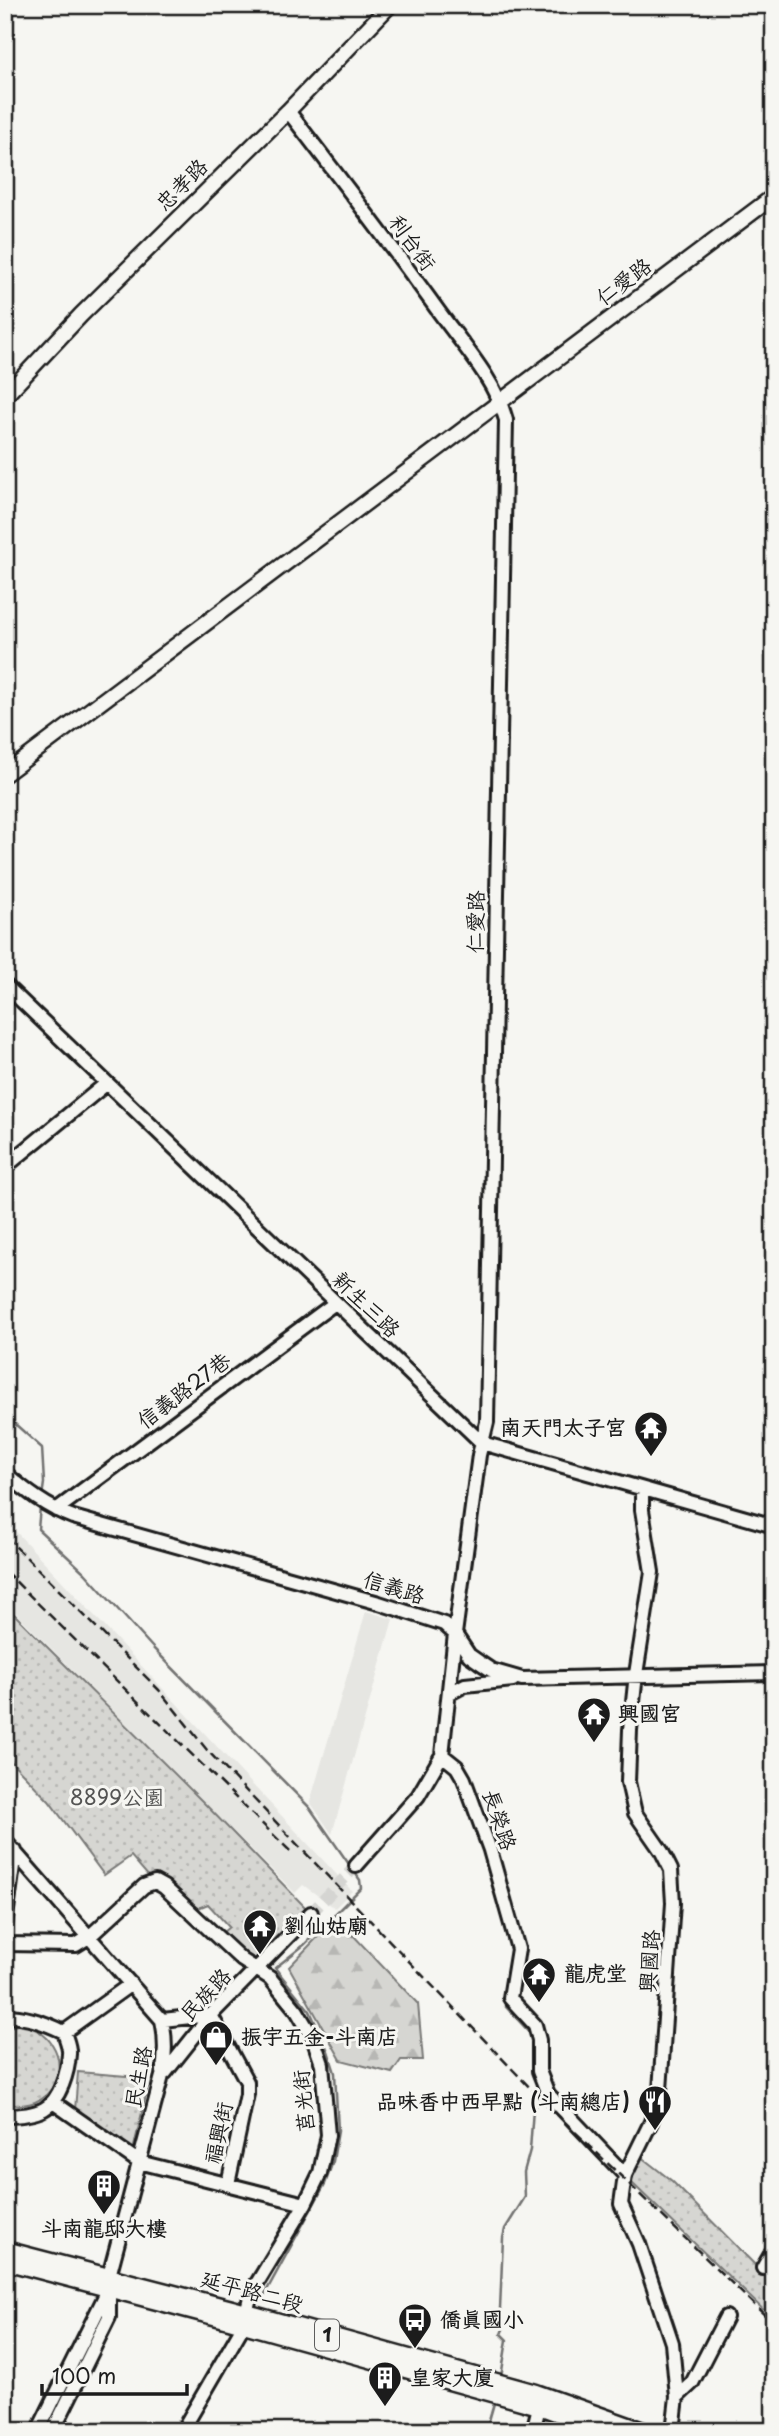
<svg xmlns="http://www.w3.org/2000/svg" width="779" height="2436" font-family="'Playpen Sans','LXGW WenKai TC',sans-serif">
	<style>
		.built { fill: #e6e6e2 }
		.forest { fill: url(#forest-firs); stroke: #797977; stroke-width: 2 }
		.park { fill: url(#park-dots); stroke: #797977; stroke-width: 2 }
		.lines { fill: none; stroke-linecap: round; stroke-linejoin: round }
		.stream { stroke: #727271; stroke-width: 2.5 }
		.minor-tunnel { stroke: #d5d5d2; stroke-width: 12; stroke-dasharray: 12 6; stroke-linecap: butt }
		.minor-casing { stroke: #1c1c1c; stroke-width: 18 }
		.major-casing { stroke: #1c1c1c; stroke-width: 19 }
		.minor { stroke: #f6f6f2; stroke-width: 12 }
		.major { stroke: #f6f6f2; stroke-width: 14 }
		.rail { stroke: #1c1c1c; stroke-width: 2.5; stroke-dasharray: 10 5; stroke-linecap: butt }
		.labels { text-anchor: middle; stroke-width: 6; stroke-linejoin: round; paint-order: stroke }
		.shield { fill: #f6f6f2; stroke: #5d5d5c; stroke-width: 2 }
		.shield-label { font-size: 19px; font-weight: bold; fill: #1c1c1c }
		.street-label { font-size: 21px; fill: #1c1c1c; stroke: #f6f6f2 }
		.poi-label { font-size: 21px; font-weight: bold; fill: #1c1c1c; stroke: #f6f6f2; text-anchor: start }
		.park-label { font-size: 21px; fill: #545453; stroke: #f6f6f2 }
	</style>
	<defs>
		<pattern id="forest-firs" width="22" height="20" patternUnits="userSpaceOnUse" patternTransform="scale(1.75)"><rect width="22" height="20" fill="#d6d6d2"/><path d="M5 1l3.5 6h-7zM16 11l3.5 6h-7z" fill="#b7b7b4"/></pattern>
		<pattern id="park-dots" width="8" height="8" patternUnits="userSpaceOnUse" patternTransform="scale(1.75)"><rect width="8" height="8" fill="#d6d6d2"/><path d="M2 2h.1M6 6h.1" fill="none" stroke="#b7b7b4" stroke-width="1.8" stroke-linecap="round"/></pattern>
	</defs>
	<rect width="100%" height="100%" fill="#f6f6f2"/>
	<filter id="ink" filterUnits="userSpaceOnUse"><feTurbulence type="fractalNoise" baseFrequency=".0143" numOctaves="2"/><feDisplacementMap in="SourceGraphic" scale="14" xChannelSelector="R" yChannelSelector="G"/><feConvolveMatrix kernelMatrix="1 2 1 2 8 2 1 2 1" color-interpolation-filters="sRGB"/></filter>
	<g filter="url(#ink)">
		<path class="built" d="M5,1520l347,371 -17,17 -32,-23 -8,8 -290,-291z
			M366,1611l27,8 -61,215 -22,-32z"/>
		<path class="forest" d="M331,1923l22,12 65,69 5,56h-22l-9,13 -51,-13 -52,-93z"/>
		<path class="park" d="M5,1605l199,198 103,106 -53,55 -32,-31 7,-6 -21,-23 -12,5 -18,-19 -29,-13 -18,-21 -27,19 -55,-74 -44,-46z
			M21,2024c61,15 42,94 -16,79v-75z
			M78,2072l72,6 -17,73 -58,-41z
			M640,2156l32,25 102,103v36l-142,-137 1,-11z"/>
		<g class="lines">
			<path class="stream" d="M5,1415l37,33 2,35 -2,14
				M40,1507l-2,22 47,44 68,75 157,160 50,72 1,8 -57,57 -29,23 35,43 18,40 7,22 3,58 -5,30 -8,23 -64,117
				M479,1837l15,50
				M507,1931l5,24
				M509,1968l-4,16v22l27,29
				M533,2068l6,20
				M501,2377l6,-37 -6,-6 3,-7 -4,-18 3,-71 2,-9 20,-32 -1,-25 6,-22 3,-41 9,-12v-3
				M486,2431l9,-31"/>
			<path class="minor-tunnel" d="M311,1913l45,-47"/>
			<g class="minor-casing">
				<path id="minor" d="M288,111c51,66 102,133 151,201 24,33 56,68 67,108l-19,1002 -8,33 -24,179 -13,121 -24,41 -62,70
					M5,985l477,458 292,83
					M5,1167l102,-84
					M5,1473c21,18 41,34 68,44l306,86 65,21 11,10 14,21 10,7 12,8 31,9 252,-6
					M642,1490v20l10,62 -16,102 -6,56 -2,52 7,31 27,39 9,18 2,33 -13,187 -9,32 -26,53 -4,29 18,40 33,99 5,54 -4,34
					M56,1510l279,-207
					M450,1693l15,-8 48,-5
					M442,1755l15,12 7,12 26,71 28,99 -8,49 25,27 4,15v31l9,23 77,81
					M5,1841l157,179c4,19 4,36 0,56l-53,200v41l-56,114
					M5,1925l10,-74
					M5,1944l71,1 13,-8 55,-51 11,-4 9,5 78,73 28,18 27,33 16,27 9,26 6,71 -8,38 -15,31 -54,89 -8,33 -61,105
					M5,2016c21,0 41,7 59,16 2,7 6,15 5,22 -1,18 -9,46 -25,55 -11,6 -27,7 -39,7
					M162,2020l49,-5 36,67v12l-19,90
					M64,2032l67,-48
					M165,2073l46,-58 100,-102
					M53,2102l86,60 166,42
					M763,2268l11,-19
					M677,2397l15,-14 34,-66
					M38,2431l70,-141
					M533,2431l6,-24"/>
			</g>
			<g class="major-casing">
				<path id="major" d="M5,396l76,-81 207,-204 102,-106
					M5,774c256,-193 512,-386 769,-578
					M5,2249l227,59 304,84 110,39
					M5,2262l224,59 310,86 66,24"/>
			</g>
			<use href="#minor" class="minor"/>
			<use href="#major" class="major"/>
			<path class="rail" d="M5,1536l154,154 48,60 329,344 238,230
				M5,1571l285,280"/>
		</g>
	</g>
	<defs>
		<g id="temple-pin" transform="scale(1.75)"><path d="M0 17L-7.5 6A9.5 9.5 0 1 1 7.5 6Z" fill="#1c1c1c" stroke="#f6f6f2"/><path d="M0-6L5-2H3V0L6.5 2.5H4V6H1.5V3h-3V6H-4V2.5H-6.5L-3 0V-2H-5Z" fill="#fff"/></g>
		<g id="shop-pin" transform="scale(1.75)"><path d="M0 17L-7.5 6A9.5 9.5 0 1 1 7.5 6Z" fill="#1c1c1c" stroke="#f6f6f2"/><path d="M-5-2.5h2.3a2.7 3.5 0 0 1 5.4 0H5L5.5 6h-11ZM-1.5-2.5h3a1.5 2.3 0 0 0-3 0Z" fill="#fff"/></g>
		<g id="restaurant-pin" transform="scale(1.75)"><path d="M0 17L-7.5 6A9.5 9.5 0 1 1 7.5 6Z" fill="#1c1c1c" stroke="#f6f6f2"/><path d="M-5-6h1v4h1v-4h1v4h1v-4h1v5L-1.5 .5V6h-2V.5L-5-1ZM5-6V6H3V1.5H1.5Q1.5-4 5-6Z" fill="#fff"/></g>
		<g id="building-pin" transform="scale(1.75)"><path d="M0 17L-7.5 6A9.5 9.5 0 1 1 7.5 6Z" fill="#1c1c1c" stroke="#f6f6f2"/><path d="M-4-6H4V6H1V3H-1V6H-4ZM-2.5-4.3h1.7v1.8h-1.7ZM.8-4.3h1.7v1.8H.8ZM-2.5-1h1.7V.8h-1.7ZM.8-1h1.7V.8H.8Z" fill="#fff"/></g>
		<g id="bus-pin" transform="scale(1.75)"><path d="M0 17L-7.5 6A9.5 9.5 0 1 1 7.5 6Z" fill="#1c1c1c" stroke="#f6f6f2"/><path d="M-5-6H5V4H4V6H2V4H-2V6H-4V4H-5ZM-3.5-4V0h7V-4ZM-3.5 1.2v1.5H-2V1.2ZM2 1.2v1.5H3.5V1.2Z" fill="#fff"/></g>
	</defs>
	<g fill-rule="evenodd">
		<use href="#temple-pin" x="651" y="1428"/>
		<use href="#temple-pin" x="594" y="1714"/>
		<use href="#temple-pin" x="260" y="1926"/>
		<use href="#temple-pin" x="539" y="1974"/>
		<use href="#shop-pin" x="216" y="2037"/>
		<use href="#restaurant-pin" x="655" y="2102"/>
		<use href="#building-pin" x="104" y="2186"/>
		<use href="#bus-pin" x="415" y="2320"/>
		<use href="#building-pin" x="385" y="2378"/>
	</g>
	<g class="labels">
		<rect class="shield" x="315" y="2319.5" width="24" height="31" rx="5"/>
		<g class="shield-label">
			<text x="327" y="2342">1</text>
		</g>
		<g class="street-label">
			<text transform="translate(182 185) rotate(-45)" y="7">忠孝路</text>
			<text transform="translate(412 243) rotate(54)" y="7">利台街</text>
			<text transform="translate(624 282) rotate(-37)" y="7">仁愛路</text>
			<text transform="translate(476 922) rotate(-89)" y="7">仁愛路</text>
			<text transform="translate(366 1305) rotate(44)" y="7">新生三路</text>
			<text transform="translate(184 1391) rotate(-37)" y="7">信義路27巷</text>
			<text transform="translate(394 1588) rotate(17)" y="7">信義路</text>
			<text transform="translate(499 1820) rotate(71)" y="7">長榮路</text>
			<text transform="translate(650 1961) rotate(-86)" y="7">興國路</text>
			<text transform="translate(206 1995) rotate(-47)" y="7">民族路</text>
			<text transform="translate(139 2077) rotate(-79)" y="7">民生路</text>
			<text transform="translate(304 2101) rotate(-95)" y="7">莒光街</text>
			<text transform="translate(219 2133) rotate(-78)" y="7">福興街</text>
			<text transform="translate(252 2292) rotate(15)" y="7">延平路二段</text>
		</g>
		<g class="poi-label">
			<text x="626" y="1435" text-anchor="end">南天門太子宮</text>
			<text x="618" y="1721">興國宮</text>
			<text x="284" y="1933">劉仙姑廟</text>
			<text x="564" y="1981">龍虎堂</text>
			<text x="241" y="2044">振宇五金-斗南店</text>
			<text x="630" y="2109" text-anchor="end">品味香中西早點 (斗南總店)</text>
			<text x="104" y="2236" text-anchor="middle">斗南龍邸大樓</text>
			<text x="440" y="2327">僑真國小</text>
			<text x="410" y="2385">皇家大廈</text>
		</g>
		<g class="park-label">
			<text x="117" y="1805">8899公園</text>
		</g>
	</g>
	<rect width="779" height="2436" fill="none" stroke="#f6f6f2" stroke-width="28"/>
	<rect x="14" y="14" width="751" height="2408" fill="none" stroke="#1c1c1c" stroke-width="2.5" filter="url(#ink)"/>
	<path d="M42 2384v10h145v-10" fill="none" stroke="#1c1c1c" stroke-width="3.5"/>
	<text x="52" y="2384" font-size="21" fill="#1c1c1c" stroke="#f6f6f2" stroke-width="5" paint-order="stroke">100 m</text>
</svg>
